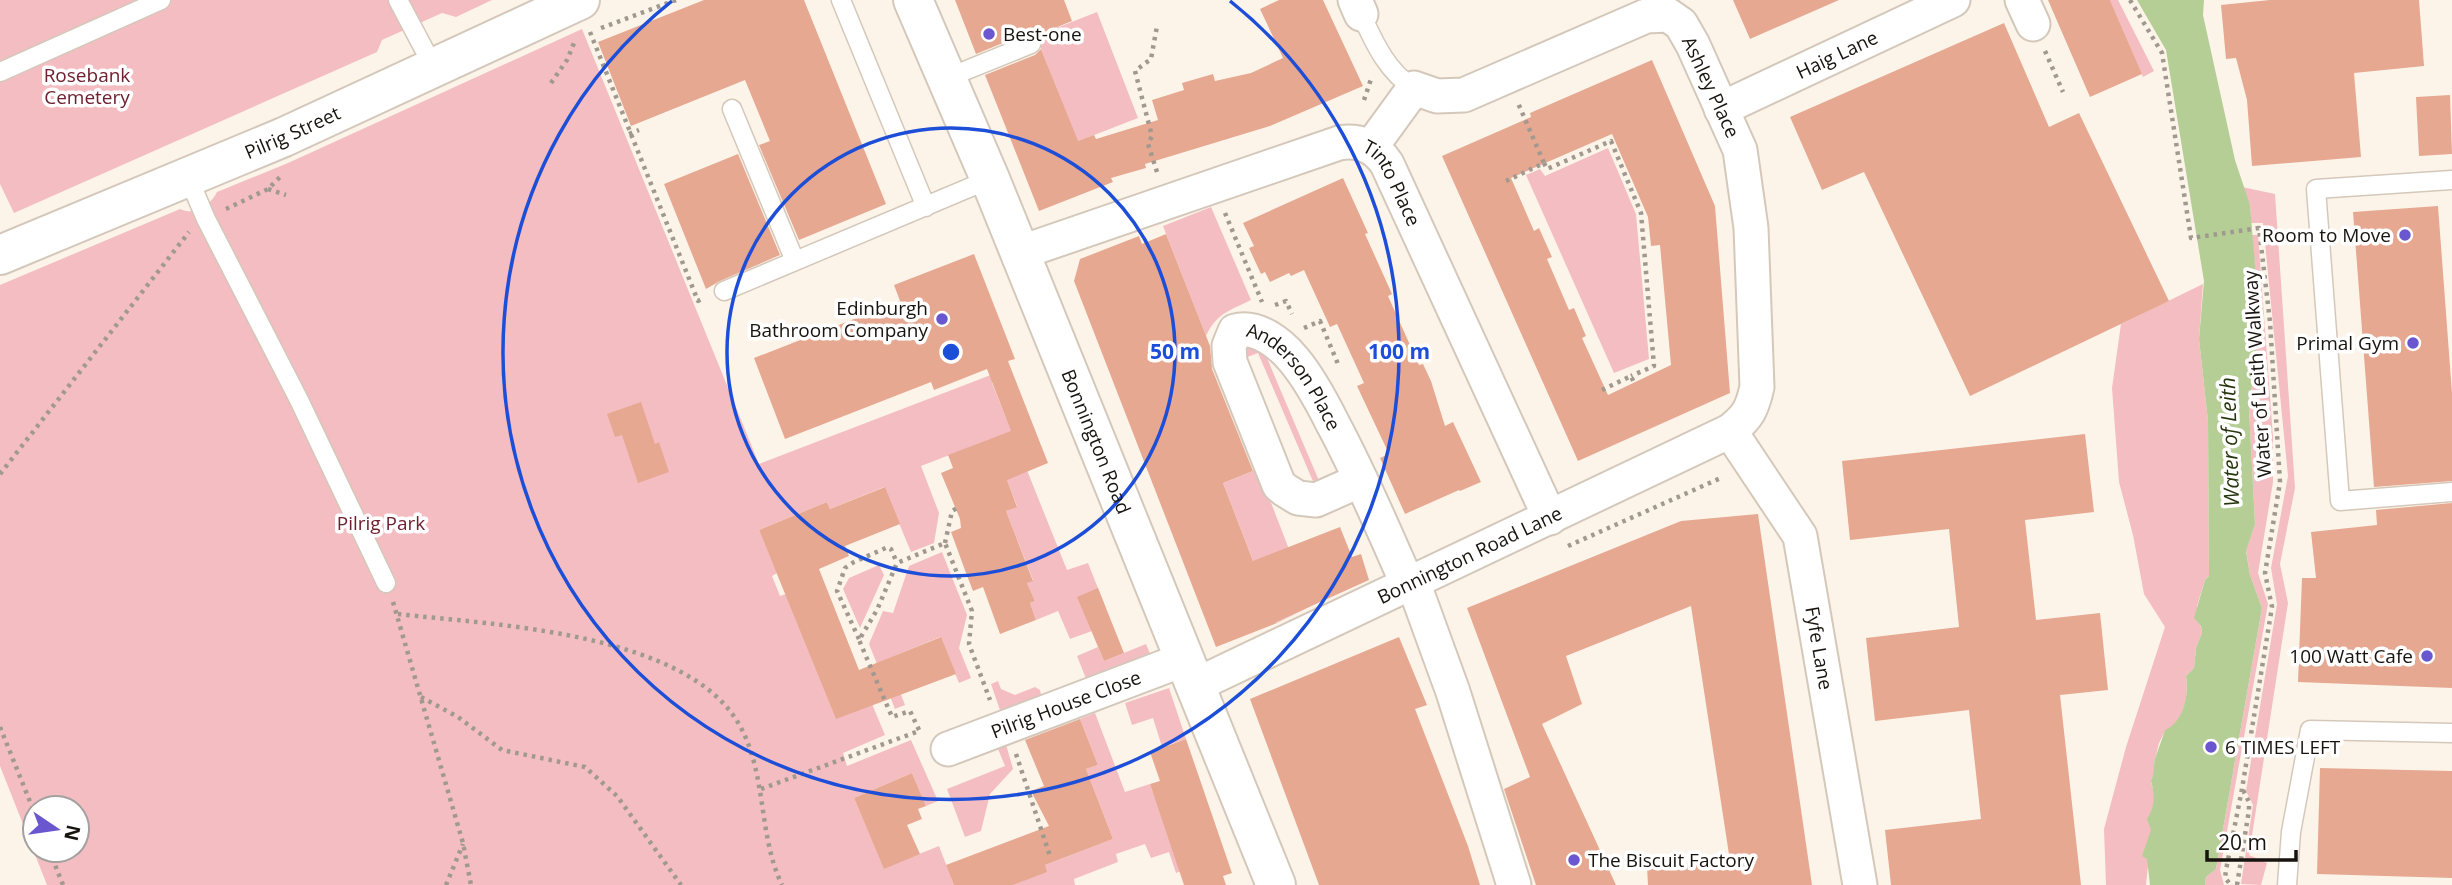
<svg xmlns="http://www.w3.org/2000/svg" width="2452" height="885" font-family="'Open Sans',sans-serif">
	<style>
		.green { fill: #f4bdc1; fill-rule: evenodd }
		.water { fill: #b5ce96 }
		.building { fill: #e6a891; fill-rule: evenodd }
		.lines { fill: none; stroke-linecap: round; stroke-linejoin: round }
		.lane-casing { stroke: #d4c8ba; stroke-width: 21 }
		.street-casing { stroke: #d4c8ba; stroke-width: 37 }
		.secondary-casing { stroke: #d4c8ba; stroke-width: 42 }
		.path { stroke: #a09990; stroke-width: 4.5; stroke-dasharray: 3.5 5; stroke-linecap: butt }
		.lane { stroke: #fff; stroke-width: 18 }
		.street { stroke: #fff; stroke-width: 33 }
		.secondary { stroke: #fff; stroke-width: 38 }
		.ring { fill: none; stroke: #1d4ed8; stroke-width: 3.5 }
		.poi-dot { fill: #6a56cf; stroke: #fff; stroke-width: 2.5 }
		.labels { text-anchor: middle; stroke-width: 7; stroke-linejoin: round; paint-order: stroke }
		.poi-label { font-size: 19px; fill: #17130e; stroke: #fff; text-anchor: end }
		.street-label { font-size: 19px; fill: #17130e; stroke: #fff }
		.park-label { font-size: 19px; fill: #6e202f; stroke: #fff }
		.water-label { font-size: 21px; font-style: italic; fill: #25350c; stroke: #fff }
		.centre { fill: #1d4ed8; stroke: #fff; stroke-width: 3.5 }
		.ring-label { font-size: 21px; text-anchor: middle; font-weight: bold; fill: #1d4ed8; stroke: #fff; stroke-width: 7; stroke-linejoin: round; paint-order: stroke }
	</style>
	<rect width="100%" height="100%" fill="#fdf4e9"/>
	<path class="green" d="M0,0h492l-36,17 -14,-4 -60,27 -5,12 -363,161 -14,-29z
		M2110,0h8l36,71 -11,6z
		M1097,12l41,106 -72,28 3,-26 -33,-84z
		M582,29l177,435 237,-91 -4,10 75,187 21,-7 17,43 -13,25 -22,8 -12,-28 -22,9 -6,-17 5,-2 -8,-18 6,-3 -27,-69 11,-5 -26,-67 -70,27 18,47 -5,30 -23,9 -27,-65 -54,22 -3,-7 -68,28 18,43 -5,3 8,20 6,-2 50,124 36,-14 13,31 -42,18 4,13 64,-26 27,61 -12,5 -14,-33 -58,25 30,70 55,-22 15,39h-907l-47,-119v-481l173,-73 7,-3c15,7 30,-3 37,-17l71,-29zM35,808h42v42h-42z
		M1608,148l28,66 13,145 -35,14 -88,-198 14,-6 5,7z
		M2242,187l33,7 20,294 -15,76 8,39 -39,252 18,8 -6,22 -20,-1 12,-79 -7,-14 31,-187 -6,-36 17,-92 -25,-253h-12l-1,-18z
		M1211,207l40,93c-22,11 -34,13 -45,36l-43,-110z
		M2252,235h6l15,202v45l-15,91 10,31 -48,266 4,15h-19l1,-8 10,-8 46,-261 -12,-33 -4,-25 9,-26 -6,-116 11,-83z
		M2203,284l-4,55 9,82 1,155 -4,4 -8,26 5,27 -6,15 -2,20 -8,8c3,19 -2,46 -21,55l-6,12 -5,21v14l-3,4 4,14 -9,89h-40l-2,-56 22,-82 39,-120 -21,-33 -11,-59 -14,-53 -7,-94 9,-64z
		M1250,345l14,6 56,132 -5,3 -57,-133 -16,6 1,-11z
		M1258,469l53,137 -34,17 -54,-140z
		M942,552l25,63 -8,33 12,30 -12,5 -19,-46 -53,22 18,46 -10,4 -26,-65 14,-33 10,2 16,-47z
		M879,565l5,10 -24,53 -17,-39 6,-11z
		M1146,644l5,12 -64,25 -10,-25 21,-9 6,14z
		M998,681l3,8 14,6 20,-8 5,3 2,9 -40,17 -11,-32z
		M1169,688l17,51 -24,8 -9,-29 -21,7 -7,-22z
		M1095,713l30,79 25,-8 5,14 10,-2 24,72 -13,5 -7,-21 -18,6 -6,-14 -29,10 2,8 -44,17 1,6h-62l32,-20 68,-26 -27,-70 12,-4 -18,-46z
		M1005,741l8,28 -23,25 -9,37 -16,6 -18,-48 58,-23 -9,-22z"/>
	<path class="water" d="M2137,0h67l-1,15 32,145 15,45 10,120 -11,83 6,116 -9,27 4,24 12,33 -46,261 -10,8 -1,8h-55l-3,-26 -5,-3 9,-26 -4,-11c8,-12 8,-24 4,-38 4,-7 2,-14 4,-22 3,-10 7,-19 10,-29 19,-8 24,-36 21,-54l8,-8 2,-20 6,-15 -1,-7 -7,-8 11,-38 4,-4 -1,-155 -9,-82 5,-58 -38,-231z"/>
	<path class="building" d="M704,0h100l82,204 -87,36 -40,-95 11,-4 -25,-61 -114,46 -33,-84z
		M955,0h109l8,21 -34,14 -11,-2 -51,21z
		M1279,0h44l40,86 -93,40 -125,38 1,4 -35,10 2,4 -74,29 -54,-136 50,-20 6,-6 37,92 16,-6 2,4 62,-19 -6,-20 32,-10 -2,-7 31,-9 2,7 36,-8 32,-15 -23,-49z
		M1733,0h106l-89,39z
		M2048,0h62l32,74 -52,23z
		M2270,0h149l5,66 -70,7 7,84 -109,9 -5,-66 -11,-42 -10,1 -5,-54z
		M2004,23l45,104 30,-14 90,188 -199,95 -106,-224 -42,18 -32,-73z
		M1652,60l63,146 15,187 -152,68 -136,-305 89,-39 -1,-4zM1612,134l36,83 3,29 9,-1 11,120 -63,30 -26,-57 4,-2 -12,-28 -5,2 -22,-51 5,-2 -13,-29 -5,3 -23,-53z
		M2450,95l2,59 -33,2 -3,-59z
		M738,154l42,101 -60,26 -14,8 -42,-105z
		M1343,178l25,55 -3,1 27,60 -4,2 31,69 4,-1 8,17 14,45 8,-4 28,60 -21,9 -1,-1 -54,24 -25,-56 9,-4 -32,-68 7,-3 -27,-59 -7,3 -26,-57 -13,6 -2,-3 -19,9 -5,-10 -4,2 -12,-26 5,-2 -11,-23z
		M2438,206l14,187v88l-78,6 -21,-275z
		M1166,234l44,112 2,23 41,102 -30,12 30,78 87,-34 12,30 9,-3 8,26 -93,42 1,1 -61,24 -142,-366 6,-22 59,-23 3,8z
		M974,254l41,105 -7,2 40,102 -41,17 10,27 -11,4 27,70 -6,2 8,18 -5,2 6,17 -36,14 -17,-47 -10,4 -7,-18 -15,-41 10,-4 -1,-9 -19,-46 12,-5 -5,-13 63,-24 -24,-62 -53,21 -3,-8 -146,57 -31,-81 146,-57 -6,-16z
		M641,402l14,42 4,-2 10,30 -31,11 -16,-48 -7,2 -8,-23z
		M2085,434l9,78 -69,8 11,100 64,-7 8,77 -48,5 21,190h-190l-6,-55 96,-11 -12,-109 -94,11 -9,-83 93,-11 -10,-98 -99,11 -8,-79z
		M885,487l15,37 -55,22 4,10 -30,13 40,101 82,-33 15,37 -120,45 -77,-189 68,-28 3,7z
		M2452,503v185l-154,-6 4,-104h14l-5,-46 66,-7 -1,-15z
		M1758,514l54,371h-164l-1,-19 83,-5 -39,-255 -125,50 16,48 -40,20 74,161h-80l-32,-96 26,-12 -63,-169 214,-87z
		M1098,588l26,65 -20,8 -27,-64z
		M1399,637l28,68 -12,4 53,137 12,39h-161l-69,-186z
		M1080,719l18,46 -12,4 27,70 -68,26 2,7 -34,13h-59l-8,-20 103,-39 -18,-35 13,-5 -19,-46z
		M1186,739l46,134 -9,3 3,9h-42l-34,-101 10,-3 -10,-29z
		M2320,768l132,3v107l-135,-4z
		M912,773l14,33 -8,3 4,10 -15,6 13,29 -36,15 -30,-71z"/>
	<g class="lines">
		<g class="lane-casing">
			<path id="lane" d="M398,0l36,68
				M841,0l85,207
				M1361,14c13,28 26,58 53,74
				M0,72l161,-72
				M947,78l84,-34
				M732,109l63,152
				M188,177l18,42 93,181 87,183
				M2452,180l-136,9 24,312 112,-9
				M724,291l266,-112
				M2287,885l4,-53 19,-102 142,3"/>
		</g>
		<g class="street-casing">
			<g id="street">
				<path d="M1355,0l6,14"/>
				<path d="M2022,0l11,24"/>
				<path id="s1" d="M1721,109l232,-109"/>
				<path id="s2" d="M1019,253l320,-110c20,-4 37,4 48,21l163,354"/>
				<path id="s3" d="M1730,431l70,105 60,349"/>
				<path id="s4" d="M1361,480l-45,20 -18,-2 -13,-8 -6,-5 -49,-123 -1,-16 6,-15c22,-6 45,12 59,29 16,19 28,42 39,64 28,52 51,107 75,161"/>
				<path d="M1413,582l40,110 61,193"/>
				<path id="s5" d="M1196,685l534,-254c18,-14 22,-22 27,-44l-6,-159 -11,-78 -47,-105 -12,-21 -13,-9 -22,1 -182,79 -27,1 -23,-8 -43,59"/>
				<path id="s6" d="M948,749l237,-90"/>
			</g>
		</g>
		<g class="secondary-casing">
			<g id="secondary">
				<path id="s7" d="M913,0l77,179 286,706"/>
				<path id="s8" d="M0,255l284,-118 296,-137"/>
			</g>
		</g>
		<path class="path" d="M2130,0l32,53 29,185 68,-10 11,94 10,160 -15,91 7,34 -30,182 -16,81 -1,8 6,7
			M601,28l75,-28
			M590,32l108,269 4,-2
			M2045,51l18,41
			M551,83l16,-23 7,-17 -2,-4
			M1364,100l7,-21
			M629,134l10,-4
			M1544,163l3,6 64,-28 30,72 13,153 -23,10
			M1157,172l-9,-28 4,-8 -17,-65 16,-12 6,-33
			M1506,181l38,-18 -26,-60
			M268,189l18,6
			M226,209l42,-20 13,-13
			M1225,213l37,89
			M1275,305l11,-4 6,13
			M1304,328l16,-7 18,43
			M1602,390l29,-14 3,7
			M0,474l189,-242
			M945,543l7,-32 5,-3
			M1568,546l155,-69
			M393,602l70,241 8,42
			M398,614c96,11 290,18 342,112 27,49 18,109 42,159
			M859,639l-22,-48 8,-23 9,-6 34,-15 3,2 6,14
			M421,697l37,20 44,33 83,17 32,29 64,89
			M0,727l35,87
			M919,730l-9,-19 -18,6 -33,-77 18,-30 20,-47 48,-20 27,68 -3,33 21,56
			M1016,754l34,102
			M761,789l158,-58
			M49,850l14,35
			M446,885l17,-41
			M2237,885l12,-75v-8l-6,-12"/>
		<use href="#lane" class="lane"/>
		<use href="#street" class="street"/>
		<use href="#secondary" class="secondary"/>
	</g>
	<g class="ring">
		<circle cx="951" cy="352" r="224"/>
		<path d="M1230 1A448 448 0 1 1 672 1"/>
	</g>
	<g class="poi-dot">
		<circle cx="989" cy="34" r="7"/>
		<circle cx="2405" cy="235" r="7"/>
		<circle cx="942" cy="319" r="7"/>
		<circle cx="2413" cy="343" r="7"/>
		<circle cx="2427" cy="656" r="7"/>
		<circle cx="2211" cy="747" r="7"/>
		<circle cx="1574" cy="860" r="7"/>
	</g>
	<g class="labels">
		<g class="poi-label">
			<text x="1003" y="41" text-anchor="start">Best-one</text>
			<text x="2391" y="242">Room to Move</text>
			<text x="928" y="315">Edinburgh<tspan x="928" dy="22">Bathroom Company</tspan></text>
			<text x="2399" y="350">Primal Gym</text>
			<text x="2413" y="663">100 Watt Cafe</text>
			<text x="2225" y="754" text-anchor="start">6 TIMES LEFT</text>
			<text x="1588" y="867" text-anchor="start">The Biscuit Factory</text>
		</g>
		<g class="street-label">
			<text dy="7" stroke="none"><textPath href="#s1" startOffset="128">Haig Lane</textPath></text>
			<text transform="translate(1711 87) rotate(65)" y="7">Ashley Place</text>
			<text dy="7" stroke="none"><textPath href="#s8" startOffset="317">Pilrig Street</textPath></text>
			<text dy="7" stroke="none"><textPath href="#s2" startOffset="413">Tinto Place</textPath></text>
			<text transform="translate(2257 374) rotate(-94)" y="7">Water of Leith Walkway</text>
			<text dy="7" stroke="none"><textPath href="#s4" startOffset="336">Anderson Place</textPath></text>
			<text dy="7" stroke="none"><textPath href="#s7" startOffset="478">Bonnington Road</textPath></text>
			<text dy="7" stroke="none"><textPath href="#s5" startOffset="303">Bonnington Road Lane</textPath></text>
			<text dy="7" stroke="none"><textPath href="#s3" startOffset="240">Fyfe Lane</textPath></text>
			<text dy="7" stroke="none"><textPath href="#s6" startOffset="126">Pilrig House Close</textPath></text>
		</g>
		<g class="park-label">
			<text x="87" y="82">Rosebank<tspan x="87" dy="22">Cemetery</tspan></text>
			<text x="381" y="530">Pilrig Park</text>
		</g>
		<g class="water-label">
			<text transform="translate(2230 442) rotate(-92)" y="7">Water of Leith</text>
		</g>
	</g>
	<circle cx="951" cy="352" r="10" class="centre"/>
	<g class="ring-label">
		<text x="1175" y="359">50 m</text>
		<text x="1399" y="359">100 m</text>
	</g>
	<g transform="translate(56 829) rotate(103)"><circle r="33" fill="#ffffff" stroke="#a2a19f" stroke-width="2"/>
	<path d="M0-5L12 26L0 18L-12 26Z" fill="#6a56cf"/>
	<text y="-10" font-size="19" font-weight="bold" text-anchor="middle" fill="#17130e">N</text>
	</g>
	<path d="M2207 850v10h89v-10" fill="none" stroke="#17130e" stroke-width="3.5"/>
	<text x="2218" y="850" font-size="21" fill="#17130e" stroke="#ffffff" stroke-width="5" paint-order="stroke">20 m</text>
</svg>
